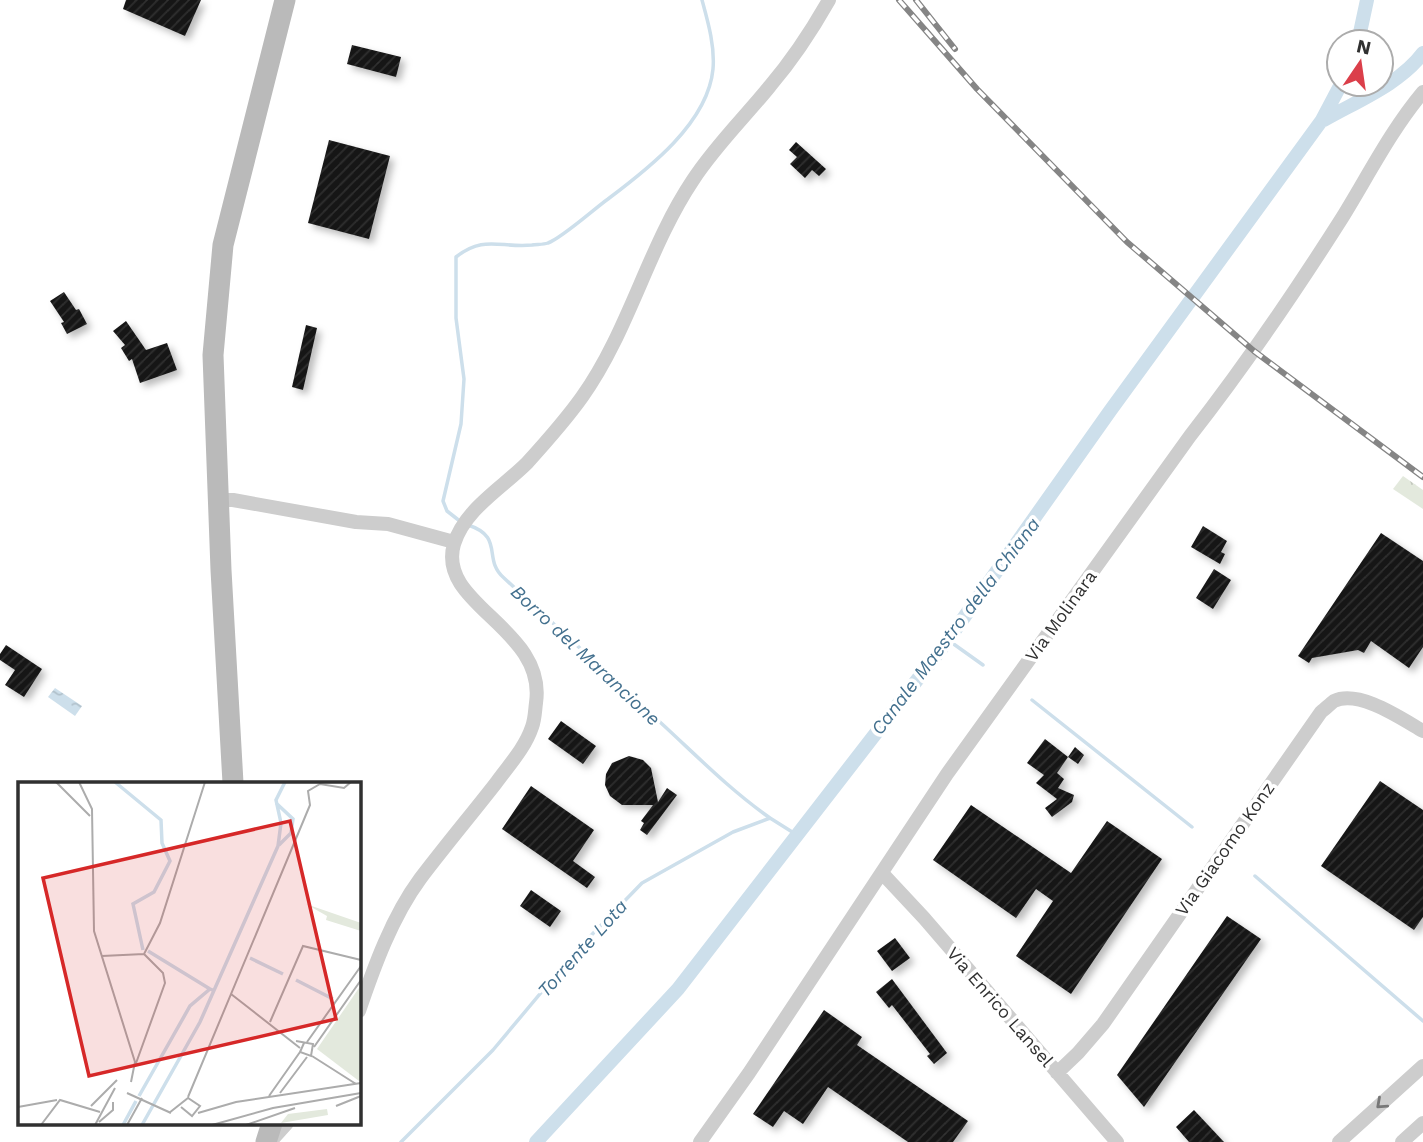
<svg xmlns="http://www.w3.org/2000/svg" width="1423" height="1142" font-family="'Work Sans',sans-serif">
	<style>
		.grass { fill: url(#grass-tufts) }
		.water { fill: url(#water-ripples) }
		.lines { fill: none; stroke-linecap: round; stroke-linejoin: round }
		.stream { stroke: #cddfeb; stroke-width: 3.5 }
		.canal { stroke: #cddfeb; stroke-width: 14 }
		.building { fill: url(#building-hatch); filter: url(#shadow) }
		.minor { stroke: #cdcdcd; stroke-width: 14 }
		.secondary { stroke: #bababa; stroke-width: 21 }
		.rail-casing { stroke: #858585; stroke-width: 6 }
		.rail { stroke: #fff; stroke-width: 3.5; stroke-dasharray: 10; stroke-linecap: butt }
		.oneway { stroke: #777 }
		.labels { text-anchor: middle; stroke-width: 7; stroke-linejoin: round; paint-order: stroke }
		.street-label { font-size: 18px; fill: #303030; stroke: #fff }
		.water-label { font-size: 19px; font-style: italic; fill: #43708e; stroke: #fff }
		.inset-river { fill: none; stroke: #cddfeb; stroke-width: 3.5 }
		.inset-road { fill: none; stroke: #acacac; stroke-width: 2 }
		.view { fill: #d62828; fill-opacity: 0.15; stroke: #d62828; stroke-width: 3.5 }
		.inset-edge { fill: none; stroke: #303030; stroke-width: 3.5 }
	</style>
	<defs>
		<pattern id="grass-tufts" width="24" height="20" patternUnits="userSpaceOnUse" patternTransform="scale(1.75)"><rect width="24" height="20" fill="#e3e9dd"/><path d="M3 7l-1-3M5 7V3M7 7l1-3M15 17l-1-3M17 17v-4M19 17l1-3" fill="none" stroke="#c3c8be"/></pattern>
		<pattern id="water-ripples" width="26" height="14" patternUnits="userSpaceOnUse" patternTransform="scale(1.75)"><rect width="26" height="14" fill="#cddfeb"/><path d="M2 4q2-2 4 0t4 0M15 11q2-2 4 0t4 0" fill="none" stroke="#b0c0ca"/></pattern>
		<pattern id="building-hatch" width="6" height="6" patternUnits="userSpaceOnUse" patternTransform="scale(1.75)"><rect width="6" height="6" fill="#171717"/><path d="M-1 1l2-2M0 6l6-6M5 7l2-2" fill="none" stroke="#303030"/></pattern>
		<filter id="shadow"><feDropShadow dx="4.5" dy="4.5" stdDeviation="3.5" flood-color="#0004"/></filter>
	</defs>
	<rect width="100%" height="100%" fill="#fff"/>
	<path class="grass" d="M1403,476l20,14v19l-30,-20z"/>
	<path class="water" d="M55,688l27,18 -7,10 -27,-19z"/>
	<g class="lines">
		<path class="stream" d="M461,522l-14,-11 -4,-10 18,-77 3,-45 -8,-61v-61c28,-22 43,-9 76,-12 4,-1 11,0 16,-2 14,-5 46,-34 60,-44 40,-30 100,-76 105,-130 2,-23 -5,-47 -11,-69
			M468,525c37,12 14,34 36,53 52,48 105,97 157,145 36,33 69,67 109,95
			M948,640l35,25
			M1032,700l160,127
			M1255,876l168,145
			M401,1142l92,-92 82,-98 67,-69 91,-51 37,-14 27,17"/>
		<path class="canal" d="M1358,42l9,-42
			M1324,120c33,-19 76,-36 99,-67
			M536,1142l142,-153 270,-349 162,-229 212,-291 19,-36"/>
	</g>
	<path class="building" d="M126,0h75l-16,36 -62,-27z
		M352,45l49,12 -5,20 -49,-13z
		M329,140l61,16 -21,83 -61,-16z
		M796,142l30,27 -7,7 -7,-6 -7,8 -15,-14 7,-7 -8,-7z
		M64,292l12,18 3,-1 8,15 -20,10 -6,-11 3,-1 -14,-21z
		M126,321l20,29 21,-7 10,27 -37,13 -8,-24 -3,2 -8,-13 4,-3 -12,-14z
		M306,325l11,3 -14,62 -11,-3z
		M1203,526l24,15 -6,11 4,2 -5,10 -29,-17z
		M1381,533l42,28v86l-14,21 -38,-27 -7,12 -6,-3 -46,8 -3,5 -11,-7z
		M1214,569l17,11 -18,29 -17,-11z
		M6,645l36,24 -18,28 -19,-12 10,-15 -15,-10v-6z
		M561,721l35,25 -13,18 -35,-25z
		M1045,739l23,18 7,-10 9,8 -6,9 -10,-7 -11,16 7,6 -6,9 16,7 -2,7 -20,15 -7,-9 12,-9 -21,-16 8,-8 -17,-12z
		M629,756l14,4 8,8 7,34 9,-14 10,7 -30,40 -7,-5 4,-7 -3,-2 12,-16h-31l-12,-9 -5,-11 1,-11 6,-11z
		M1380,781l43,29v107l-9,13 -93,-64z
		M531,786l63,44 -21,31 22,16 -8,11 -85,-59z
		M971,805l100,68 36,-52 55,38 -91,135 -55,-38 37,-55 -17,-12 -20,29 -83,-58z
		M531,890l30,21 -11,16 -30,-21z
		M1227,916l34,23 -117,168 -27,-32z
		M895,938l15,20 -18,13 -15,-20z
		M892,979l55,74 -13,11 -7,-8 3,-2 -38,-49 -3,3 -13,-16z
		M824,1010l38,27 -5,8 111,76 -15,21h-45l-80,-55 -25,37 -19,-13 -11,16 -20,-13z
		M1194,1110l30,32h-35l-13,-15z"/>
	<g class="lines">
		<path class="minor" d="M219,500h14l123,22 32,2 66,18
			M882,873l42,45 193,224
			M359,1011c15,-44 33,-94 61,-132 25,-33 51,-64 76,-96 13,-18 29,-35 36,-56 3,-8 3,-17 4,-24 11,-75 -100,-98 -82,-159 11,-35 48,-56 73,-81 19,-21 38,-42 55,-66 47,-66 66,-150 111,-217 22,-34 52,-63 77,-94 23,-27 42,-56 59,-86
			M1057,1073l21,-20 25,-29 218,-312c4,-3 9,-8 13,-11 25,-12 68,18 89,30
			M270,1142l17,-19
			M700,1142l49,-69 198,-299 243,-338c54,-69 105,-144 152,-218 26,-42 49,-88 81,-126
			M1339,1142l84,-76
			M1402,1142l21,-19"/>
		<path class="secondary" d="M233,783l-12,-213 -8,-215 10,-110 62,-245
			M266,1142l6,-19"/>
		<g class="rail-casing">
			<path id="rail" d="M899,0l78,89 150,153 127,109 169,126
				M916,0l39,49"/>
		</g>
		<use href="#rail" class="rail"/>
	</g>
	<defs><path id="oneway-chevron" d="M-2-3.5L2.5 0L-2 3.5" fill="none" stroke-width="1.6" stroke-linecap="round" stroke-linejoin="round" transform="scale(1.75)"/></defs>
	<use class="oneway" href="#oneway-chevron" transform="translate(1381 1104) rotate(138)"/>
	<g class="labels">
		<g class="street-label">
			<text transform="translate(1061 616) rotate(-54)" y="6">Via Molinara</text>
			<text transform="translate(1225 849) rotate(-55)" y="6">Via Giacomo Konz</text>
			<text transform="translate(1000 1007) rotate(49)" y="6">Via Enrico Lansel</text>
		</g>
		<g class="water-label">
			<text transform="translate(955 626) rotate(-53)" y="7">Canale Maestro della Chiana</text>
			<text transform="translate(586 655) rotate(43)" y="7">Borro del Marancione</text>
			<text transform="translate(582 948) rotate(-48)" y="7">Torrente Lota</text>
		</g>
	</g>
	<g transform="translate(18 782)">
		<rect width="343" height="343" fill="#fff"/>
		<path d="M288,122l55,19v8l-35,-11 1,-4zM343,203v95l-2,1 -42,-32zM309,327l1,6 -47,8 7,-9z" fill="#e3e9dd"/>
		<path class="inset-river" d="M97,0l46,38 1,23 8,18 -16,31 -21,12 10,46M258,21l17,16 -2,14 -12,12M130,169l62,38M232,176l33,16M278,198l37,19M121,314l51,-90 20,-17 5,2M105,343l13,-24M124,343l58,-103 78,-176 3,-23 -5,-23 9,-18"/>
		<path class="inset-road" d="M38,0l34,34M61,0l13,27 2,122 41,131 -4,20M84,174l42,-2M213,212l69,54M252,240l33,-76 58,14M278,259l17,3 -2,12 -11,-4 4,-9M289,260l54,-76M296,265l47,-67M294,274l44,28M117,284l30,-83 -2,-10 -19,-19 16,-31 45,-141M109,311l44,20M262,311l27,-36M251,314l31,-44M170,315l122,-292 -2,-14 12,-7 24,4 7,-6M73,324l26,-26M318,324l25,-10M0,325l39,-7M151,331l19,-15 12,8 -8,10 -11,-9M180,331l38,-11 125,-19M81,340l14,-12v-8M23,343l19,-25 40,12M77,343l20,-37M109,343l15,-27M194,343l61,-17 88,-15M228,343l49,-17"/>
		<path class="view" d="M272,39l46,198 -247,57 -46,-198z"/>
		<rect width="343" height="343" class="inset-edge"/>
	</g>
	<g transform="translate(1360 63) rotate(13)"><circle r="33" fill="#ffffff" stroke="#acacac" stroke-width="2"/>
	<path d="M0-5L12 26L0 18L-12 26Z" fill="#db3f4a"/>
	<text y="-10" font-size="19" font-weight="bold" text-anchor="middle" fill="#303030">N</text>
	</g>
</svg>
